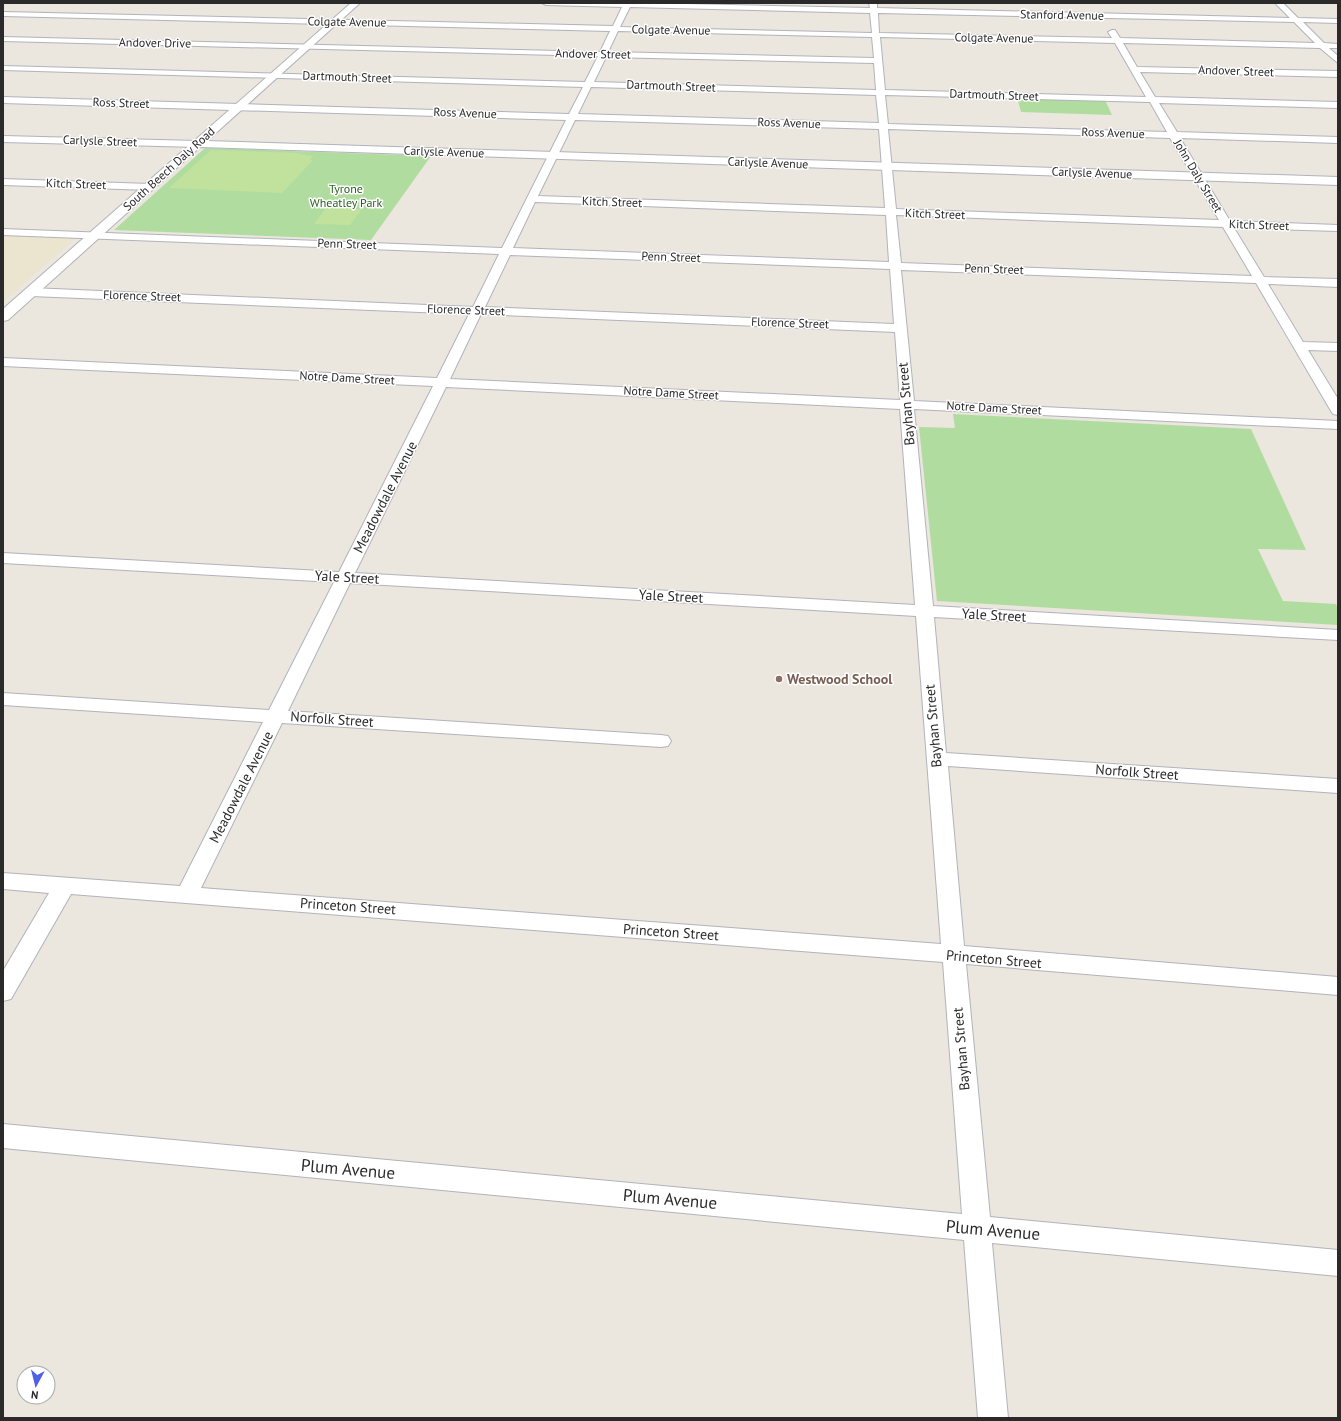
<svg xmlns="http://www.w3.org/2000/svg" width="1341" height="1421" font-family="'PT Sans',sans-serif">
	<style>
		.education { fill: #ebe4cf }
		.green { fill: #b1dca0 }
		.pitch { fill: #c0e29d }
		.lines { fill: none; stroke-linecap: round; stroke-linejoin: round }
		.street-casing { stroke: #b1b3bc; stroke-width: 2 }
		.secondary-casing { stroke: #b1b3bc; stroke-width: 2 }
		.street { fill: #fff; fill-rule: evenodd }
		.secondary { fill: #fff; fill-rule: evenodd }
		.education-dot { fill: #8d6e63; stroke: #fff; stroke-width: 1.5 }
		.labels { text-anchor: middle; stroke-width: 3; stroke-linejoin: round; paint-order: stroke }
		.far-street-label { font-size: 12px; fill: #2a2a2a; stroke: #fff }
		.far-park-label { font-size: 12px; fill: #2b6022; stroke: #fff }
		.street-label { font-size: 14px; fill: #2a2a2a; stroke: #fff }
		.education-label { font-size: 14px; font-weight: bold; fill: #785e54; stroke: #fff; text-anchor: start }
		.near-street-label { font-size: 17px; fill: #2a2a2a; stroke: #fff }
	</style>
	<rect width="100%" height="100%" fill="#ebe6de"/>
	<path class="education" d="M3,235l74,2 -74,65z"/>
	<path class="green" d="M1017,97l88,3 7,15 -91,-3z
		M205,148l226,8 -60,84 -257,-10z
		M953,414l298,15 55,121 -48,-1 25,52 53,3 2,5v16l-401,-24 -18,-174 36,1z"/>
	<path class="pitch" d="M211,150l89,3 -1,1 14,2 -3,4h3l-31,33 -113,-5z
		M326,208l36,1 -12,16 -36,-1z"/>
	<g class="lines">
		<g class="street-casing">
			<path id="street" d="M542,3h100l228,5 -1,-5h8v5l413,10 -15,-15h8l15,15 40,1v4l-35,-1 21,21 14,1v4h-9l9,8v7l-18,-15 -197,-5 14,24 201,4v6l-198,-5 15,25 183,5v6l-179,-5 18,29 161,5v6l-158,-5 50,83 108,4v6l-104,-3 30,49 74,2v8l-70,-3 35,58 35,1v8l-30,-1 30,49v16l-5,-1 -2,-3 -75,-128 -355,-13 13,131 424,20v8l-424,-20 19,197 405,24v10l-404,-23 12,136 392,26v14l-390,-27 16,180 374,31v18l-372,-31 24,253 348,33v26l-346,-33 16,175h-30l-14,-178 -961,-92v-24l959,90 -19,-252 -872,-68 -60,105 -8,2v-30l46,-78 -46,-4v-16l177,13 83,-164 -260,-17v-12l266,17 65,-128 -331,-19v-10l336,19 94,-186 -430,-20v-8l434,20 32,-64 -438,-18 -6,-4 6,-4 442,19 26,-53 -496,-19v-6l499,19 64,-128 -563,-17v-6l566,17 14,-27 -580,-17v-4l582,16 13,-26 -595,-15v-4l597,15 10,-21 -607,-15v-4l610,14 9,-19 -76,-2zM630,7l240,6 2,20 -252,-6zM878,13l416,9 21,21 -195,-5 -5,-8h-3l-4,2 4,6 -233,-5zM618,31l254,6 2,21 -266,-6zM880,37l235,6 31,54 -261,-7zM606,57l268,6 2,27 -282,-8zM591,87l285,8 3,28 -301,-9zM885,95l265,7 17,30 -279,-8zM575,120l304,9 6,79 -347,-12zM888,129l282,9 49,82 -323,-11zM535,202l351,13 3,47 -376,-14zM896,215l327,12 29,49 -351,-13zM510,255l380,14 4,55 -409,-17zM481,314l414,18 5,68 -450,-21zM446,387l454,22 15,196 -560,-32zM350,583l566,33 25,328 -740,-56 81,-165 379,24 7,-1 3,-5 -3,-5 -7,-1 -373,-24z
				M3,136l195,5 5,3 -5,3 -195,-5z
				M3,179l147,5 5,3 -5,3 -147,-5z"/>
		</g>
		<g class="secondary-casing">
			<path id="secondary" d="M351,3h9l-153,138 1131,36v8l-1138,-38 -192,173 -5,1v-12z"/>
		</g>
		<use href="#street" class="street"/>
		<use href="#secondary" class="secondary"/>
	</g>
	<circle class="education-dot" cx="779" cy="679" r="4"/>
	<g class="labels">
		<g class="far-street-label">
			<text transform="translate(1062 15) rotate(1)" y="4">Stanford Avenue</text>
			<text transform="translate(347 22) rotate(1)" y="4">Colgate Avenue</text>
			<text transform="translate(671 30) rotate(1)" y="4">Colgate Avenue</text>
			<text transform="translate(994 38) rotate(1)" y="4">Colgate Avenue</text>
			<text transform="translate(155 43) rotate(1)" y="4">Andover Drive</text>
			<text transform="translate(593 54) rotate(1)" y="4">Andover Street</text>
			<text transform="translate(1236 71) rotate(2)" y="4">Andover Street</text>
			<text transform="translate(347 77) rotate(2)" y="4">Dartmouth Street</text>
			<text transform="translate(671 86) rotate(2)" y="4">Dartmouth Street</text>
			<text transform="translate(994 95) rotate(2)" y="4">Dartmouth Street</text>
			<text transform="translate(121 103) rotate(2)" y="4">Ross Street</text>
			<text transform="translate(465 113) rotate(2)" y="4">Ross Avenue</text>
			<text transform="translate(789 123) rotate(2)" y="4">Ross Avenue</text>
			<text transform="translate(1113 133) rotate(2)" y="4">Ross Avenue</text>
			<text transform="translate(100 141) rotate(2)" y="4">Carlysle Street</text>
			<text transform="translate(444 152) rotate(2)" y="4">Carlysle Avenue</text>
			<text transform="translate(768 163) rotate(2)" y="4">Carlysle Avenue</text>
			<text transform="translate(169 169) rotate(-42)" y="4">South Beech Daly Road</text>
			<text transform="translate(1092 173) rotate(2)" y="4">Carlysle Avenue</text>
			<text transform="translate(1198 176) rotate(59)" y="4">John Daly Street</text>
			<text transform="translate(76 184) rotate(2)" y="4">Kitch Street</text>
			<text transform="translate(612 202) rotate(2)" y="4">Kitch Street</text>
			<text transform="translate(935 214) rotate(2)" y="4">Kitch Street</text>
			<text transform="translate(1259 225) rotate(2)" y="4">Kitch Street</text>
			<text transform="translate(347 244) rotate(2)" y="4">Penn Street</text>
			<text transform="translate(671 257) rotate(2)" y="4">Penn Street</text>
			<text transform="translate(994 269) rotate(2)" y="4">Penn Street</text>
			<text transform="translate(142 296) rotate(2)" y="4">Florence Street</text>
			<text transform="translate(466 310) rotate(2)" y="4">Florence Street</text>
			<text transform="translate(790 323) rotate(2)" y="4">Florence Street</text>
			<text transform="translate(347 378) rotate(3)" y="4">Notre Dame Street</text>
			<text transform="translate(671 393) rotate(3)" y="4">Notre Dame Street</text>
			<text transform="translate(994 408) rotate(3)" y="4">Notre Dame Street</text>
		</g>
		<g class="far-park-label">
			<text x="346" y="193">Tyrone<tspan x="346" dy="14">Wheatley Park</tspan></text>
		</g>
		<g class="street-label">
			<text transform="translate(906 404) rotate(-95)" y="5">Bayhan Street</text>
			<text transform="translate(385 497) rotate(-63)" y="5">Meadowdale Avenue</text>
			<text transform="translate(347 577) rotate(3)" y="5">Yale Street</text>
			<text transform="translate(671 596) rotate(3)" y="5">Yale Street</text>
			<text transform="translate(994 615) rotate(3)" y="5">Yale Street</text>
			<text transform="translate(332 719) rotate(4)" y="5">Norfolk Street</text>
			<text transform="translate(933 726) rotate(-95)" y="5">Bayhan Street</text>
			<text transform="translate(1137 772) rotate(4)" y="5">Norfolk Street</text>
			<text transform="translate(241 787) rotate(-63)" y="5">Meadowdale Avenue</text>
			<text transform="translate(348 906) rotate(4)" y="5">Princeton Street</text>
			<text transform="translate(671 932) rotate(4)" y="5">Princeton Street</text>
			<text transform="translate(994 959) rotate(5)" y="5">Princeton Street</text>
			<text transform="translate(961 1049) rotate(-95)" y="5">Bayhan Street</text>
		</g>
		<g class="education-label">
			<text x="787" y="684">Westwood School</text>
		</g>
		<g class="near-street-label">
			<text transform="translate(348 1169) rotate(5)" y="6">Plum Avenue</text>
			<text transform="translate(670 1199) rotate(5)" y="6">Plum Avenue</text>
			<text transform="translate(993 1230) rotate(5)" y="6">Plum Avenue</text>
		</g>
	</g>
	<rect width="1341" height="1421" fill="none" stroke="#2a2a2a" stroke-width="8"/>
	<g transform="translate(36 1385) rotate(187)"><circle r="19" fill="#ffffff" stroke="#aaaaaa"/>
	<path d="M0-3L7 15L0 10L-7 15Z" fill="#4e61e7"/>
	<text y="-6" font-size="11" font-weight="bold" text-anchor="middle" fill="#2a2a2a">N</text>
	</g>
</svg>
